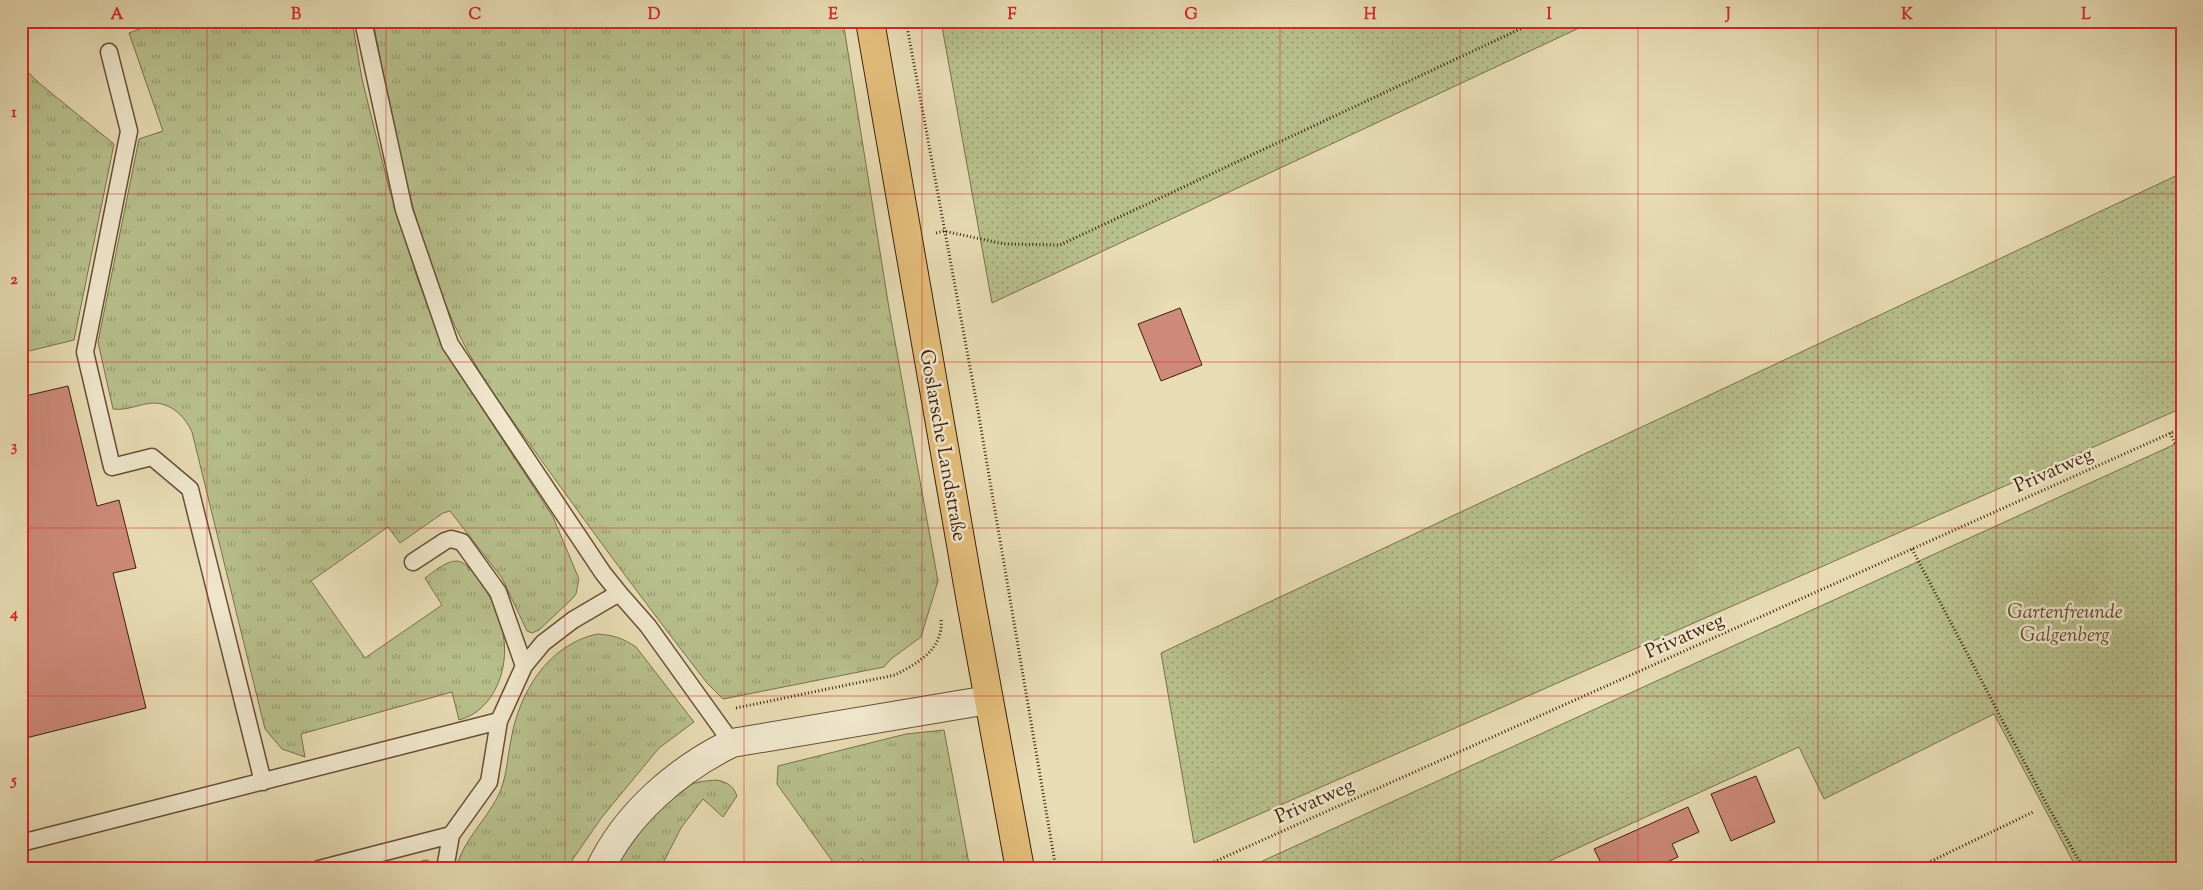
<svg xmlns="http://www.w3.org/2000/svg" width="2203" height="890" font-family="'Sorts Mill Goudy',serif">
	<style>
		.grass { fill: url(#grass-tufts); stroke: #7a704c }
		.garden { fill: url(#garden-dots); stroke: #7a704c }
		.building { fill: #cd8a7a; stroke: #3e1f0d }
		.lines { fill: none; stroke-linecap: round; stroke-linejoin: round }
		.service-casing { stroke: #684e37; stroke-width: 19 }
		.minor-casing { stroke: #684e37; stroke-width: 30 }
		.primary-casing { stroke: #3e1f0d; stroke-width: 30 }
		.path { stroke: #3e1f0d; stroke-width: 3; stroke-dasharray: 1 2.5; stroke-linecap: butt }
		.service { stroke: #f0e8ce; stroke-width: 16 }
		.minor { stroke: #f0e8ce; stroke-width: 28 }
		.primary { stroke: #e4be7a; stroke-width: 28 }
		.grid { fill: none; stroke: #d62828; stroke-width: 1; stroke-opacity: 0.55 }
		.labels { text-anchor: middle; stroke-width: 5; stroke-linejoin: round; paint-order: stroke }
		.street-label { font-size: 20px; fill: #3e1f0d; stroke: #f0e8ce }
		.park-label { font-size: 20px; font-style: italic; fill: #5c472d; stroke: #f0e8ce }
		.neatline { fill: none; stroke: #d62828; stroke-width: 2 }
		.grid-label { font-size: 16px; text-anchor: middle; font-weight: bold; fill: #d62828 }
	</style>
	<defs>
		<pattern id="grass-tufts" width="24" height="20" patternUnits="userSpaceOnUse" patternTransform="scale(1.25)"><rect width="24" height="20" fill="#b7c08c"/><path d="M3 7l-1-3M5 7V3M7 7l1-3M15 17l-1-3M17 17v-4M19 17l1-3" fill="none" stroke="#969b71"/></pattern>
		<pattern id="garden-dots" width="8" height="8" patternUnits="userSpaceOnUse" patternTransform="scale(1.25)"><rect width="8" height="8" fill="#b7c08c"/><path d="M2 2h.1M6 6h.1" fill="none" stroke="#969b71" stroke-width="1.8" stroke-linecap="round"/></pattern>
	</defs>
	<rect width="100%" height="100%" fill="#e8dcb4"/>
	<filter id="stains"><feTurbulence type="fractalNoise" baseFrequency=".004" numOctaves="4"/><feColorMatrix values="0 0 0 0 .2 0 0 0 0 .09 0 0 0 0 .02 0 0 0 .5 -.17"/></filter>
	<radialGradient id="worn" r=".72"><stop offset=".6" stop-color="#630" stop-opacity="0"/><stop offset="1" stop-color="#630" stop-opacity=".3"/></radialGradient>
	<path class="grass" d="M161,21h191l10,58 27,109 28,89 27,73 109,167 26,62 -3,15 -5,6 -32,30 -7,3 -5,-2 -25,-53 -52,-67 -7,2 -43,30 -12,-16 -77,54 54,77 77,-53 -17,-27c8,-6 22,-18 33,-17 9,2 15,12 20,18 12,16 22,35 25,55 7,34 -9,77 -44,86l-7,-28 -151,42 4,23 -23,-8 -17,-20 -73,-297c-7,-15 -20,-29 -39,-29 -15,1 -25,8 -40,6l-15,-67 41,-203 24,-8 -34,-98z
		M373,21h470l46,287 49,273 -17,56 -30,22 -7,8 -161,32 -16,-16c-56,-72 -110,-145 -163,-219 -35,-49 -73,-97 -96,-154 -39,-92 -56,-191 -75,-289z
		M21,65l18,18 75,61 -40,196 -53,13z
		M597,634c16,1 26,4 39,13l58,75 -35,26 -57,69 -36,52h-110c6,-27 30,-49 42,-73 9,-18 9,-37 13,-56 8,-48 37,-95 86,-106z
		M944,730l26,139h-101l-8,-11 -11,11h-12l-61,-85 1,-18 128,-32z
		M716,780c11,2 17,5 21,16l-14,21 -20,-18 -22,29 -21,41h-46c17,-24 49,-73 75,-84 9,-4 18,-4 27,-5z
		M426,860l8,3 2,6h-46z"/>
	<path class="garden" d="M941,21h653l-602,282z
		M2182,173v235l-988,435 -33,-190z
		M2182,441v428h-105l-83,-155 -170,85 -25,-52 -267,122h-287z"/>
	<path class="building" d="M1180,308l22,57 -41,16 -23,-57z
		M68,386l29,120 22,-6 17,68 -23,5 33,135 -124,31 -1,-342z
		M1756,776l19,46 -44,19 -20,-47z
		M1688,807l11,25 -27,12 6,13 -26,12h-20l-2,-6 -13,6h-13l-10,-20z"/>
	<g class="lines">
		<g class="service-casing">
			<path id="service" d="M363,21l41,189 46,134 153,229 16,20
				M109,52l20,79 -44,221 27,115 40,-10 38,32 73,293
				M413,562l32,-21 6,-2 11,3 36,50 26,74
				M21,843l478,-122
				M319,869l132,-34
				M445,869l6,-34 38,-53 10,-61 25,-55 19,-23 30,-23 46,-27 29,33 84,117"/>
		</g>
		<g class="minor-casing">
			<path id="minor" d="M600,869c26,-55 78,-100 132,-126l256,-43"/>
		</g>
		<g class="primary-casing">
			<path id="primary" d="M870,21l101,581 49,267"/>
		</g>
		<path class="path" d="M906,21l71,384 79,464
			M936,233l8,-2 60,13 56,1 477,-224
			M2170,433l12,25
			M1912,549l135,256 37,64
			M736,708l159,-33c23,-12 49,-26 46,-56
			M1198,869l984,-441
			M1915,869l118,-57"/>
		<use href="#service" class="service"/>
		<use href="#minor" class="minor"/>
		<use href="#primary" class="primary"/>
	</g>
	<path class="grid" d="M207,21v848M386,21v848M565,21v848M744,21v848M922,21v848M1102,21v848M1280,21v848M1460,21v848M1638,21v848M1818,21v848M1996,21v848M21,194h2161M21,362h2161M21,528h2161M21,696h2161"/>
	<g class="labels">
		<g class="street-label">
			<text transform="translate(944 445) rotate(80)" y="7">Goslarsche Landstraße</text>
			<text transform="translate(2053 469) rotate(-24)" y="7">Privatweg</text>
			<text transform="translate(1684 635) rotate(-24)" y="7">Privatweg</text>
			<text transform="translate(1314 800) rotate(-24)" y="7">Privatweg</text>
		</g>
		<g class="park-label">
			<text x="2065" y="618">Gartenfreunde<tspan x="2065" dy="23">Galgenberg</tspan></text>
		</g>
	</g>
	<rect width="2203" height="890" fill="none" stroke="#e8dcb4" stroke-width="55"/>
	<rect x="28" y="28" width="2148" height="834" class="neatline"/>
	<g class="grid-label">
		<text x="117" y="19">A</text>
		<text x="296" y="19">B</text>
		<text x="475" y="19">C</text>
		<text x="654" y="19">D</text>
		<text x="833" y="19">E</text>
		<text x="1012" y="19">F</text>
		<text x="1191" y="19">G</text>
		<text x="1370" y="19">H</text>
		<text x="1549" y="19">I</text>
		<text x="1728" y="19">J</text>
		<text x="1907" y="19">K</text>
		<text x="2086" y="19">L</text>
		<text x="14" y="117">1</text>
		<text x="14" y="284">2</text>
		<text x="14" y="451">3</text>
		<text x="14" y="618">4</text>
		<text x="14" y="785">5</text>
	</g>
	<rect width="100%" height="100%" filter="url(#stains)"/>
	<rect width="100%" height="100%" fill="url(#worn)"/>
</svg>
